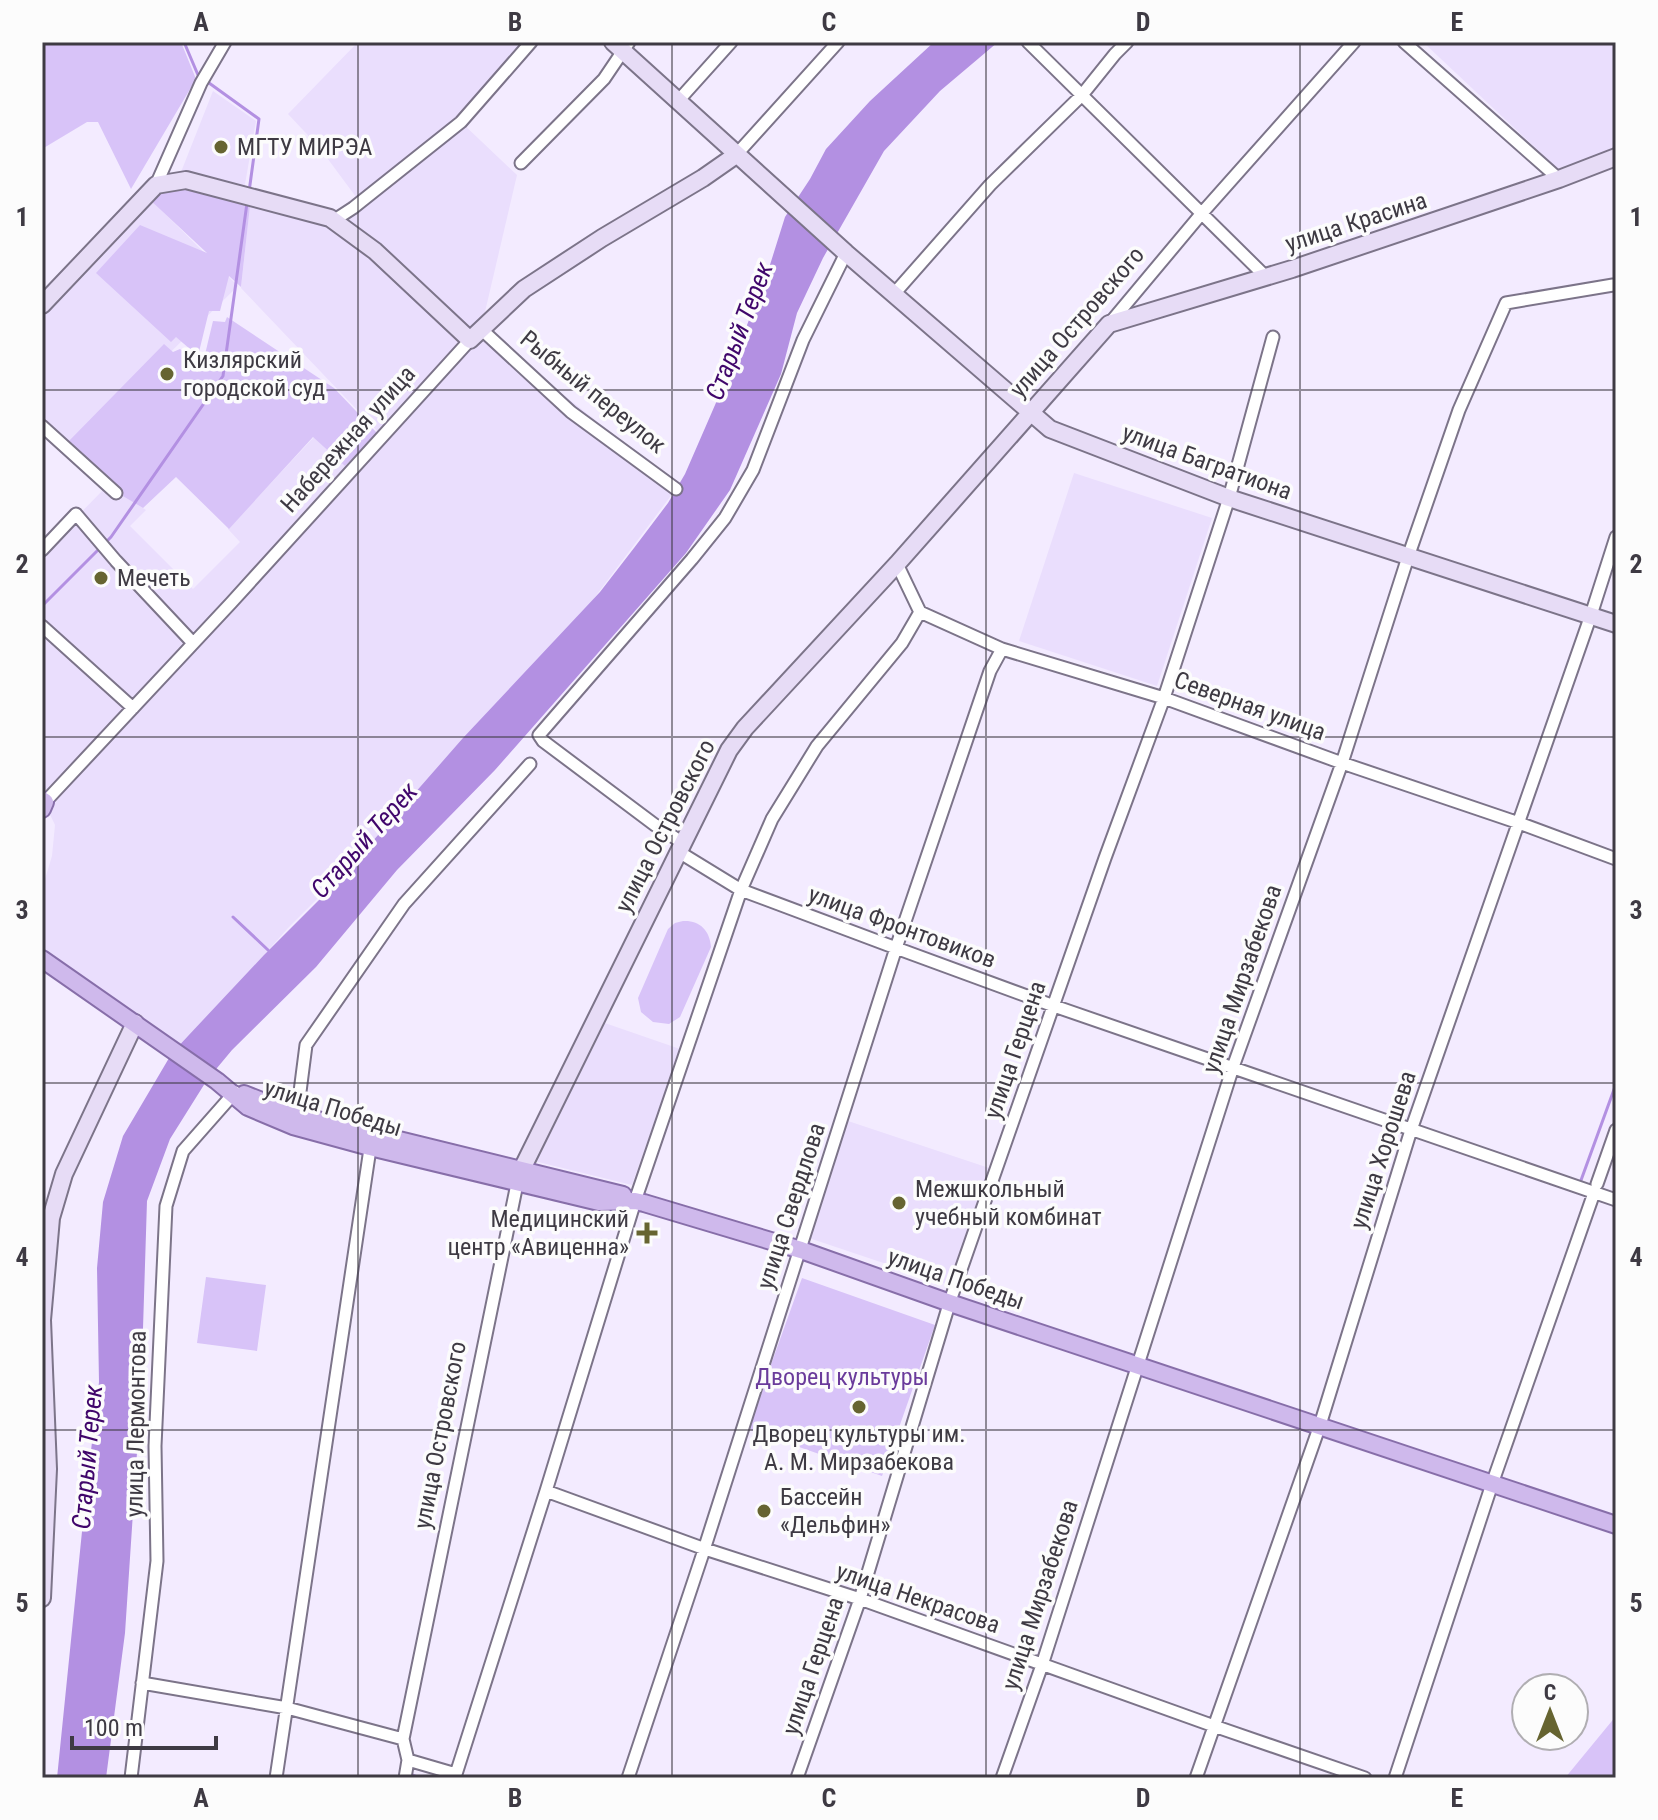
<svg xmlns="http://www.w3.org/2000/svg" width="1658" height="1820" font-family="'Roboto Condensed',sans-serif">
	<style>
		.built { fill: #eadefd }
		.green { fill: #d8c3f8 }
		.water { fill: #b390e2 }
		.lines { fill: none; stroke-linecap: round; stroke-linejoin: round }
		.stream { stroke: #b390e2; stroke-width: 3 }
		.street-casing { stroke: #7c7489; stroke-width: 15 }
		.secondary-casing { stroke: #7c7489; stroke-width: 20 }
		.primary-casing { stroke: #876ea9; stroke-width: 20 }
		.street { stroke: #fff; stroke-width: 11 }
		.secondary { stroke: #e7dcf6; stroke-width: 16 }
		.primary { stroke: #cfb9ec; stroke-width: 16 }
		.grid { fill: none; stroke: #3e3a43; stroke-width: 2; stroke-opacity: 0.55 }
		.poi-dot { fill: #666431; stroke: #fcfcfc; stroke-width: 3 }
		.labels { text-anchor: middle; stroke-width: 7; stroke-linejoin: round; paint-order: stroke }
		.poi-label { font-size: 24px; fill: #3e3a43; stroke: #fcfcfc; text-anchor: start }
		.street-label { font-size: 24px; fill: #3e3a43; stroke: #fcfcfc }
		.park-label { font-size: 24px; fill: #6a3b9b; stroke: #fcfcfc }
		.water-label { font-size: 26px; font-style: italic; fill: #40066b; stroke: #fcfcfc }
		.neatline { fill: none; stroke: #3e3a43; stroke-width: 3 }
		.grid-label { font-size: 26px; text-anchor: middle; font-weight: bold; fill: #3e3a43 }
	</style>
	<rect width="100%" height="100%" fill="#f3ebff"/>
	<path class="built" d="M358,42h173l-70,80 56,53 -36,154 32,22 43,38 61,48 59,52 -93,124 -136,144 -80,92 -79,79 -46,52 -63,65 -137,-94v-62l10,-33 3,-31 -11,-23 5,-10 -7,-4v-236l65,-66 39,24 -16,16 63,63 47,-47 -12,-13 86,-92 37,34 31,-35 -141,-148 10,-91 79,21 29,-17 -40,-54 -31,-33z
		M1423,42h193v109l-58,18z
		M213,91l43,30 -12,69 -63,-18z
		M149,198l89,88 -100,98 -36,91 -60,-53v-115z
		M1074,473l138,45 -55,168 -138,-45z
		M599,1021l81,28 -48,136 -102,-25z
		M848,1121l141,47 -40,117 -140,-47z"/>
	<path class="green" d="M42,42h139l15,37 -65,110 -33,-67h-11l-45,27z
		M185,181l66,16 -10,90 -12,-11 -9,35h-11l-11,45 -22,-19 -5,5 -75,-69 44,-48 67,28 -59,-55z
		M227,317l107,71 43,45 -32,33 -32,-29 -84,92 -53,-52 -33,31 -32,-19 -44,-46 97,-99 9,8 7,-3 22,18 11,-46 12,1z
		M683,921c16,-1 27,9 28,26l-31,70 -11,7 -16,-2 -12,-10 -3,-14 30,-69 7,-6z
		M206,1277l60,8 -9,66 -60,-8z
		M802,1278l133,47 -53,151 -134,-47z
		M1616,1716v62h-51z"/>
	<path class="water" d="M934,42h64l-58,49 -56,60 -61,107 -26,55 -16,61 -51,116 -44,63 -191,217 -98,100 -81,97 -84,83 -25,30 -37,59 -23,62 -6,191 -16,241 -19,145h-49l28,-276 14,-120 -2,-114 6,-66 20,-66 49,-83 92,-98 72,-72 127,-145 137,-146 34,-44 34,-45 17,-29 40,-92 44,-114 16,-51 25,-38 16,-30 44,-48z"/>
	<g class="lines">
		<path class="stream" d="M184,42l14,33 61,44 -10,73
			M42,606l69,-69 112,-161 24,-173
			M233,917l35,33
			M1582,1184l-2,-1 36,-99
			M412,1778v-3l8,3"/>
		<g class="street-casing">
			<path id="street" d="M1028,42l238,235
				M1404,42l155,137
				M678,101l53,-59
				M736,155l102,-113
				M521,163l83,-84 25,-37
				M156,185l45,-102 24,-41
				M333,221l20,-13 108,-86 70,-80
				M893,295l97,-110 92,-90 33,-41 12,-12
				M1110,323l92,-110 152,-171
				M481,329l90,83 105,77
				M42,426l74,67
				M42,550l34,-36 40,47 77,82
				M897,564l23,48 82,37 162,49 178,65 177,60 97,36
				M42,626l91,82
				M45,802l186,-199 239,-263
				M683,843l-28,-18 -112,-84 -4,-6 153,-176 33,-41 28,-48 50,-130 43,-87
				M679,852l62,38 155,58 158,58 562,194
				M297,1115l9,-70 98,-141 126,-140
				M1597,1184l19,-54
				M546,1491l159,58 155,50 354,127 151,52
				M142,1683l145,25 116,31
				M408,1760l48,14 -2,4
				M456,1774l90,-283 90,-293 105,-308 31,-71 45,-73 85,-103 18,-31
				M131,1778l26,-217 -2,-115 11,-240 17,-55 52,-59
				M276,1778l95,-636
				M405,1778l3,-18 -5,-21 115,-560
				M628,1778l74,-222 194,-608 94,-277 12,-22
				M797,1778l63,-179 90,-298 155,-443 59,-160 65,-200 44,-161
				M1002,1778l40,-113 191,-598 109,-304 66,-206 51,-147 47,-107 107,-18 3,1
				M1196,1778l124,-353 91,-295 180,-515 25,-78
				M1395,1778l97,-294 103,-294"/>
		</g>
		<g class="secondary-casing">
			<path id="secondary" d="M613,42l233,211 204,176 179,69 387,126
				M42,305l114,-120 30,-5 144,38 45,33 95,89 54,-51 78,-51 101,-60 33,-23
				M521,1171l208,-421 16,-22 152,-164 212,-240 183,-55 267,-90 57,-22
				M42,1598l6,-129 -6,-149 9,-102 13,-44 71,-151"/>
		</g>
		<g class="primary-casing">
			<path id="primary" d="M42,800l3,2 -3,7
				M42,959l175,122 31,26 45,19 77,21 229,55 36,-1 9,2 157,47 149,53 666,222
				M244,1094l53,21 326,80"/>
		</g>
		<use href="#street" class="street"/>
		<use href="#secondary" class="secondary"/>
		<use href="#primary" class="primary"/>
	</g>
	<path class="grid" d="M358,42v1736M672,42v1736M986,42v1736M1300,42v1736M42,390h1574M42,737h1574M42,1083h1574M42,1430h1574"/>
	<g class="poi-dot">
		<circle cx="221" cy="147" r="8"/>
		<circle cx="167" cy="374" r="8"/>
		<circle cx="101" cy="578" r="8"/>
		<circle cx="899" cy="1203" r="8"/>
		<path d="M643 1221h8v8h8v8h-8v8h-8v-8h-8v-8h8z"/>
		<circle cx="859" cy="1407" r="8"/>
		<circle cx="764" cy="1511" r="8"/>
	</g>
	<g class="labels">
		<g class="poi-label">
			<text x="237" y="155">МГТУ МИРЭА</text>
			<text x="183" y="368">Кизлярский<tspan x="183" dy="28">городской суд</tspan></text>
			<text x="117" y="586">Мечеть</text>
			<text x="915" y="1197">Межшкольный<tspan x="915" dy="28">учебный комбинат</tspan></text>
			<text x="629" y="1227" text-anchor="end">Медицинский<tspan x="629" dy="28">центр «Авиценна»</tspan></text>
			<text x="859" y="1442" text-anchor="middle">Дворец культуры им.<tspan x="859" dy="28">А. М. Мирзабекова</tspan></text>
			<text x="780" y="1505">Бассейн<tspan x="780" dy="28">«Дельфин»</tspan></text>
		</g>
		<g class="street-label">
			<text transform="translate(1356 222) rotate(-18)" y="8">улица Красина</text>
			<text transform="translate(1077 322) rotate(-49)" y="8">улица Островского</text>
			<text transform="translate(593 392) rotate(39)" y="8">Рыбный переулок</text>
			<text transform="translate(348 439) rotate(-48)" y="8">Набережная улица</text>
			<text transform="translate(1207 462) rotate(20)" y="8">улица Багратиона</text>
			<text transform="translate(1250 706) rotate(20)" y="8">Северная улица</text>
			<text transform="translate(665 826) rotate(-63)" y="8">улица Островского</text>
			<text transform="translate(902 927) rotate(20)" y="8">улица Фронтовиков</text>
			<text transform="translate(1242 979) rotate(-71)" y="8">улица Мирзабекова</text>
			<text transform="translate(1015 1050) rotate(-71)" y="8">улица Герцена</text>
			<text transform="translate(333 1108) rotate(17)" y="8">улица Победы</text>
			<text transform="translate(1383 1150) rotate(-72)" y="8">улица Хорошева</text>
			<text transform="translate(791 1206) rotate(-72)" y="8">улица Свердлова</text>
			<text transform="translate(956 1279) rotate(19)" y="8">улица Победы</text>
			<text transform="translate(136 1424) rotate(-89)" y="8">улица Лермонтова</text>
			<text transform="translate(440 1435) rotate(-79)" y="8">улица Островского</text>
			<text transform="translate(1040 1595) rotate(-72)" y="8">улица Мирзабекова</text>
			<text transform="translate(918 1598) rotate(19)" y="8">улица Некрасова</text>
			<text transform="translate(813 1666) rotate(-71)" y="8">улица Герцена</text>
		</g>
		<g class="park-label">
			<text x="842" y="1385">Дворец культуры</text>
		</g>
		<g class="water-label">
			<text transform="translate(739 331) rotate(-69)" y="9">Старый Терек</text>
			<text transform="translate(364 840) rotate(-48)" y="9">Старый Терек</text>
			<text transform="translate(87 1457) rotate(-85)" y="9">Старый Терек</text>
		</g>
	</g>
	<rect width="1658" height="1820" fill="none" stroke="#fcfcfc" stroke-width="88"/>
	<g transform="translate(1550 1712)"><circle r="38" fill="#fcfcfc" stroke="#b0aeb2" stroke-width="2"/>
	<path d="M0-6L14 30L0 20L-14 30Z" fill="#666431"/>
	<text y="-12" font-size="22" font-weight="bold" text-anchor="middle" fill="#3e3a43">С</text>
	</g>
	<path d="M72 1736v12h144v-12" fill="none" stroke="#3e3a43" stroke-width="4"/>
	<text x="84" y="1736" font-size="24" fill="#3e3a43" stroke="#fcfcfc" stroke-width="6" paint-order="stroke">100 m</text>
	<rect x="44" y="44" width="1570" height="1732" class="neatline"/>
	<g class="grid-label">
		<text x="201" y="31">A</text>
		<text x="515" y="31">B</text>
		<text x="829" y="31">C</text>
		<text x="1143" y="31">D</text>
		<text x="1457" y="31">E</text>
		<text x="22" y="226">1</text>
		<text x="1636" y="226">1</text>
		<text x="22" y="573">2</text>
		<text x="1636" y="573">2</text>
		<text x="22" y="919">3</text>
		<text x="1636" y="919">3</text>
		<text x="22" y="1266">4</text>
		<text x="1636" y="1266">4</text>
		<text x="22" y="1612">5</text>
		<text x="1636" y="1612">5</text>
		<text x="201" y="1807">A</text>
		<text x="515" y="1807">B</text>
		<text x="829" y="1807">C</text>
		<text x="1143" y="1807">D</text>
		<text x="1457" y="1807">E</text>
	</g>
</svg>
